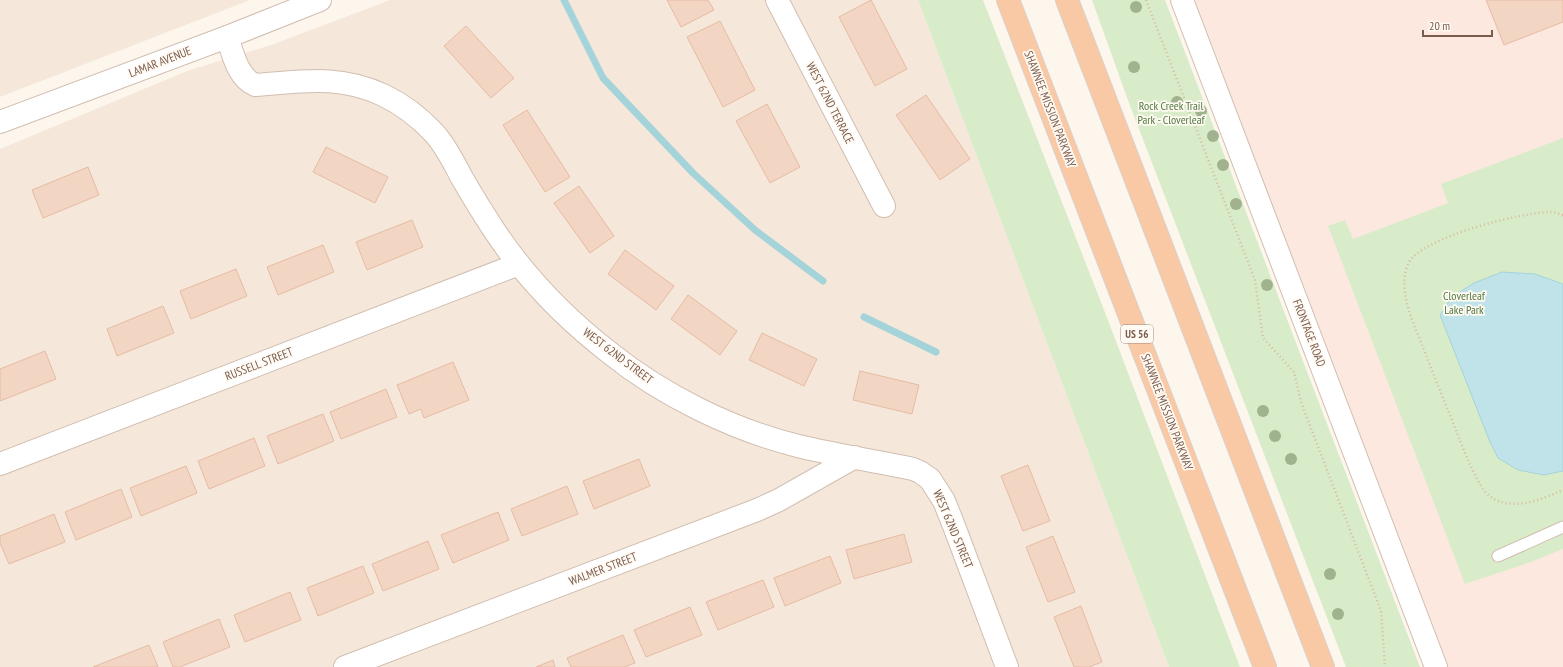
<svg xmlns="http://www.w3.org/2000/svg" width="1563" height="667" font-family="'PT Sans Narrow',sans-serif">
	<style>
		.residential { fill: #f5e8da }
		.commercial { fill: #fde8e0 }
		.green { fill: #d8ecc9 }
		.water { fill: #bfe3e8; stroke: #a5d3da }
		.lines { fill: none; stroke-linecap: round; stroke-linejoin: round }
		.stream { stroke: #a5d3da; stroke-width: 7 }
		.building { fill: #f3d5c3; stroke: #e6bba3 }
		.service-casing { stroke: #d1beb0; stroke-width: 13 }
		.minor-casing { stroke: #d1beb0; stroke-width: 24 }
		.tertiary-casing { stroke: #d1beb0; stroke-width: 24 }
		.trunk-casing { stroke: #dad1cd; stroke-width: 24 }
		.path { stroke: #d9b8a5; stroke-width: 2.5; stroke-dasharray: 1 3; stroke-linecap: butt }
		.service { stroke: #fff; stroke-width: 11 }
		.minor { stroke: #fff; stroke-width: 22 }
		.tertiary { stroke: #fff; stroke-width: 22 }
		.trunk { stroke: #f9c8a4; stroke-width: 22 }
		.tree { fill: #a0b28e }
		.labels { text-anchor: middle; stroke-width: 3.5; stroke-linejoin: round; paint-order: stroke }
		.shield { fill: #fffaf3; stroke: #a28b7f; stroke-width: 1 }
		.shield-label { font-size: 11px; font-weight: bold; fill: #7a5c4d }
		.street-label { font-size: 12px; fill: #7a5c4d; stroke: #fffaf3 }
		.park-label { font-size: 12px; fill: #537a41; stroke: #fffaf3 }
	</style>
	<rect width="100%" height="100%" fill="#fdf6ec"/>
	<path class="residential" d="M0,0h250l-250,97z
		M390,0h528l251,667h-1169v-518l187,-78 87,-27z"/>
	<path class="commercial" d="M1195,0h368v667h-115z"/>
	<path class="green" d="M918,0h65l123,315 134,352h-71z
		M1092,0h73l255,667h-74l-217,-564z
		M1563,138v411l-32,13 -66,22 -137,-358 17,-6 8,19 95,-36 -7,-19z"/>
	<path class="water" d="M1502,272l33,2 28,10v187l-19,4 -26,-5 -20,-12 -8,-16 -50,-127 12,-18 22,-14z"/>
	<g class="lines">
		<path class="stream" d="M564,0l39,78 90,95 62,57 68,51
			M864,317l72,35"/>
	</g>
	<path class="building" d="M667,0h41l6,10 -33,17z
		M871,0l36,69 -32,17 -36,-69z
		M1486,0h77v22l-59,23z
		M720,21l35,69 -32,17 -36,-70z
		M466,26l48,52 -23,20 -47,-52z
		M926,95l44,64 -30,21 -44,-65z
		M767,104l33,63 -30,16 -34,-62z
		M527,110l43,67 -25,15 -42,-67z
		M326,147l62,30 -13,26 -62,-31z
		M88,167l11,28 -56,23 -11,-28z
		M579,186l35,50 -24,17 -36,-50z
		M412,220l11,27 -56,23 -11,-28z
		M323,245l11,27 -56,23 -11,-28z
		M625,250l49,36 -18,24 -48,-36z
		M236,269l11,27 -56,23 -11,-28z
		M688,295l49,36 -17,24 -49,-36z
		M163,306l11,27 -57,23 -10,-27z
		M762,333l55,26 -13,27 -55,-26z
		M45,351l11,28 -56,22v-32z
		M453,362l16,38 -45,18 -3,-9 -12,5 -12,-29z
		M860,371l59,14 -7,29 -59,-14z
		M386,389l11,28 -56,22 -11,-27z
		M323,414l11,27 -56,23 -11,-28z
		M254,438l11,28 -56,23 -11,-28z
		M639,459l11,27 -56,23 -11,-28z
		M1028,465l22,56 -27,10 -22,-55z
		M186,466l11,27 -56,23 -11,-28z
		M567,486l11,28 -56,22 -11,-27z
		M121,489l11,28 -56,23 -11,-28z
		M498,512l11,28 -56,23 -12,-28z
		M54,514l11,28 -56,22 -9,-21v-7z
		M904,534l8,28 -58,17 -8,-29z
		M1053,536l22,56 -27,10 -22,-55z
		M428,541l11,28 -56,22 -11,-27z
		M830,556l11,27 -56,23 -11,-28z
		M363,566l11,27 -56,23 -11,-28z
		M763,580l11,27 -56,23 -12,-28z
		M290,592l11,28 -56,22 -11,-27z
		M1081,606l21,56 -13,5h-15l-20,-50z
		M690,607l12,28 -56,22 -12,-27z
		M219,619l11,28 -50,20h-7l-10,-25z
		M623,635l12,28 -11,4h-53l-4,-9z
		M149,645l9,22h-65z
		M553,660l2,7h-19z"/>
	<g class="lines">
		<g class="service-casing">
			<path id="service" d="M1498,556l65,-29"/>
		</g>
		<g class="minor-casing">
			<path id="minor" d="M777,0l107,206
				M1182,0l254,667
				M227,37c6,16 10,40 28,48 46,-3 83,-11 128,10 19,9 37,23 51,38 12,13 20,30 28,45 11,19 22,37 34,55 31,46 70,86 114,120 52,42 123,77 188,93 38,9 77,15 115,23l7,3 10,7 14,22 10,25 53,141
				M0,464l519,-200
				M345,667l412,-157 22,-10 76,-43"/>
		</g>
		<g class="tertiary-casing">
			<path id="tertiary" d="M0,122l227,-85 93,-37"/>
		</g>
		<g class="trunk-casing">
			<path id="trunk" d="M1008,0l257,667
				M1067,0l256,667"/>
		</g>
		<path class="path" d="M1146,0l109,280 8,58 31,34 7,30 80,209 4,56
			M1563,215c-4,-1 -8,-3 -12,-3 -28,0 -131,25 -143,52 -8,19 -2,37 4,56l57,143c6,11 12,27 22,34 22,15 51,2 72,-7"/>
		<use href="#service" class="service"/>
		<use href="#minor" class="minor"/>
		<use href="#tertiary" class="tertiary"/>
		<use href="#trunk" class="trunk"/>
	</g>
	<g class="tree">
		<circle cx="1136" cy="7" r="6"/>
		<circle cx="1134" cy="67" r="6"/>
		<circle cx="1177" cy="102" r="6"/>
		<circle cx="1201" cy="111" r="6"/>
		<circle cx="1213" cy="136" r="6"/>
		<circle cx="1223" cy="165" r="6"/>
		<circle cx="1236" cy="204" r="6"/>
		<circle cx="1267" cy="285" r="6"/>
		<circle cx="1263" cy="411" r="6"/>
		<circle cx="1275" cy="436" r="6"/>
		<circle cx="1291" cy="459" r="6"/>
		<circle cx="1330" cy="574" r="6"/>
		<circle cx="1338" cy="614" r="6"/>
	</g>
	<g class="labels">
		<rect class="shield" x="1121" y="325" width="32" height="18" rx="3"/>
		<g class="shield-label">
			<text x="1137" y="338">US 56</text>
		</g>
		<g class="street-label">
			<text transform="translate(160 62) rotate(-21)" y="4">LAMAR AVENUE</text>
			<text transform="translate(830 103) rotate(63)" y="4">WEST 62ND TERRACE</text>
			<text transform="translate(1050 109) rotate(69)" y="4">SHAWNEE MISSION PARKWAY</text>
			<text transform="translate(1309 333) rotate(69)" y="4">FRONTAGE ROAD</text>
			<text transform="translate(618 356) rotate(37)" y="4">WEST 62ND STREET</text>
			<text transform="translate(259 364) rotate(-21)" y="4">RUSSELL STREET</text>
			<text transform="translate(1167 412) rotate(69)" y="4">SHAWNEE MISSION PARKWAY</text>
			<text transform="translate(953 529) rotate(67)" y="4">WEST 62ND STREET</text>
			<text transform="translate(603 569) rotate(-21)" y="4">WALMER STREET</text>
		</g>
		<g class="park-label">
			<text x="1171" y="110">Rock Creek Trail<tspan x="1171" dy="14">Park - Cloverleaf</tspan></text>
			<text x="1464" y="300">Cloverleaf<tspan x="1464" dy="14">Lake Park</tspan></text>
		</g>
	</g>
	<path d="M1423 30v6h69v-6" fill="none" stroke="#7a5c4d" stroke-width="2"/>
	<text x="1429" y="30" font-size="12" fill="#7a5c4d" stroke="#fffaf3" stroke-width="3" paint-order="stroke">20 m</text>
</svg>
